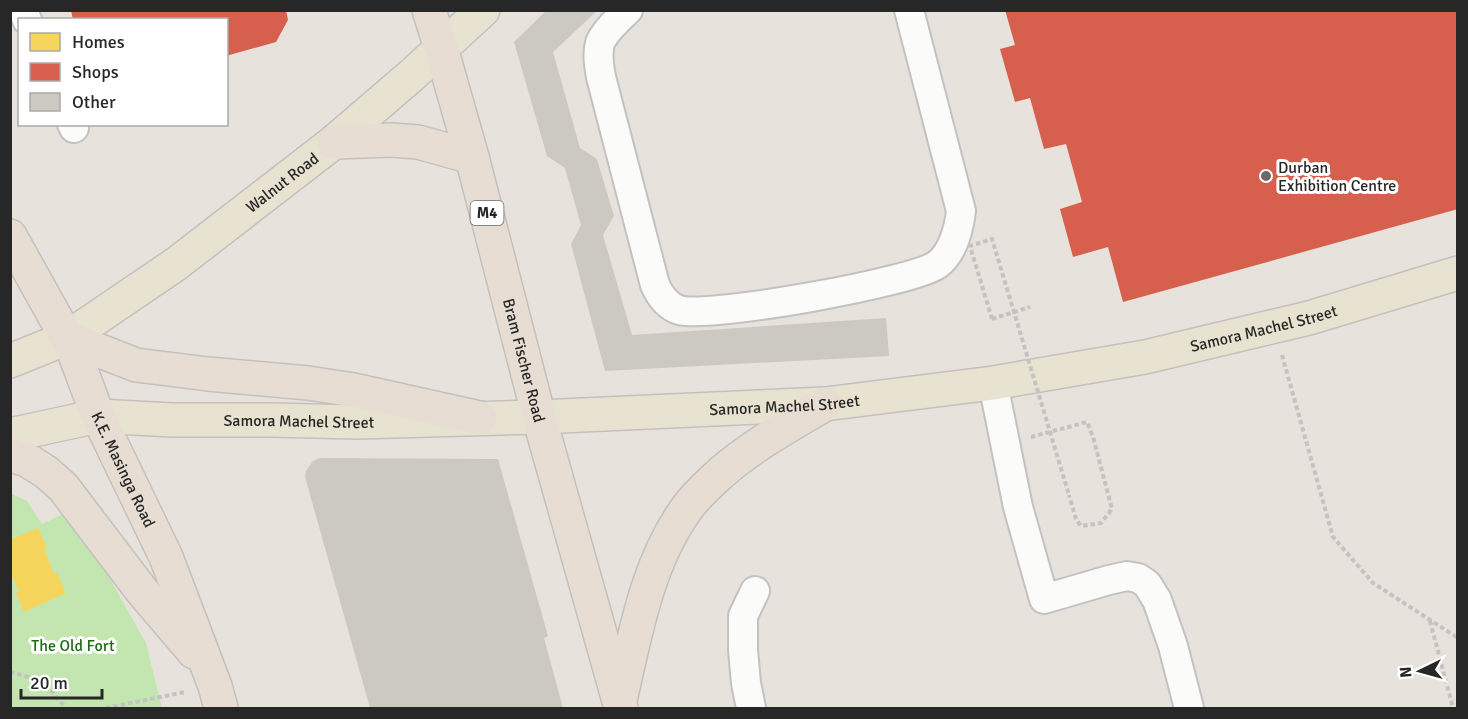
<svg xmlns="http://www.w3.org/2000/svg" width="1468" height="719" font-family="Signika,sans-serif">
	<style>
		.green { fill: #c3e6b1 }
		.homes { fill: #f6d55c }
		.shops { fill: #d6604d }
		.building { fill: #ccc9c3 }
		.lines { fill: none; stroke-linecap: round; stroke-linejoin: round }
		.minor-casing { stroke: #c3c2c3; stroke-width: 32 }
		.major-casing { stroke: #c3c1bf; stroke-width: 36 }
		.highway-casing { stroke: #c3c1bf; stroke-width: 36 }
		.path { stroke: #c4c3c2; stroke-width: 4; stroke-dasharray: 4.5 3; stroke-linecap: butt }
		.minor { stroke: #fbfbfa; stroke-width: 28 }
		.major { stroke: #e7e3d0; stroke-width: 33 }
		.highway { stroke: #e8ddd2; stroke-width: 33 }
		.path-bridge { stroke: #c4c3c2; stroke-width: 4; stroke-dasharray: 4.5 3; stroke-linecap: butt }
		.poi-dot { fill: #6a6966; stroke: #fff; stroke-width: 2 }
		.labels { text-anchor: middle; stroke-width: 6; stroke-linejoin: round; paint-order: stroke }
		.shield { fill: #fff; stroke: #686868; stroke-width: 1.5 }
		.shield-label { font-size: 15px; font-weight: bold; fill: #272727 }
		.poi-label { font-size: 16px; fill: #272727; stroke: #fff; text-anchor: start }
		.street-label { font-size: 16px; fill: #272727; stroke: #fff }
		.park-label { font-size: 16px; fill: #1d6a12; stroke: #fff }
	</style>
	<rect width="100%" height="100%" fill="#e7e3dc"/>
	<path class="green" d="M10,493l17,8 15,23 29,-14 75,133 16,65h-151z"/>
	<path class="homes" d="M38,528l9,20 -3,1 10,25 3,-1 9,20 -42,19 -8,-20 3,-1 -9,-18v-33z"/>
	<path class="shops" d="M71,10h215l2,10 -12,22 -50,14v-36h-153z
		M1005,10h453v199l-335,93 -15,-55 -35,10 -13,-48 22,-7 -16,-58 -22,5 -14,-51 -15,4 -15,-53 15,-4z"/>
	<path class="building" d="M547,10h51l-45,42 27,96 17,11 17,57 -11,19 29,100 254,-17 3,38 -284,15 -34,-127 10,-19 -16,-57 -18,-12 -33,-114z
		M320,458l178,1 50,177 -4,2 19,70h-193l-65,-231 1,-6 7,-10z"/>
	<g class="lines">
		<g class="minor-casing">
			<path id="minor" d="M23,10l4,10
				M628,10c-9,8 -24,23 -28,33 -3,11 -1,23 1,34l54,208c5,11 12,21 24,25 27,9 237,-28 259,-46 15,-12 21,-36 23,-53l-52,-201
				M72,124l2,4
				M993,383l25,124 26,92 65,-19 18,-4 11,2 9,6 10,16 16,46 16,62
				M751,708l-5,-25 -3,-33v-34l12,-25"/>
		</g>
		<g class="major-casing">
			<g id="major">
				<path id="s1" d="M10,361l57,-23 109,-74 158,-122 78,-67 71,-65"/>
				<path id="s2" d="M10,435l88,-19 74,4h99l86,2 182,-5 286,-13 168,-21 152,-26 164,-39 149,-45"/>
			</g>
		</g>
		<g class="highway-casing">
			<g id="highway">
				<path id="s3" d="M429,10l12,38 31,109 67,260 82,291"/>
				<path d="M334,142l58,-2 26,2 54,15"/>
				<path id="s4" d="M10,236l63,113 25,67 68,141 49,129 6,22"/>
				<path d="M67,338l69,27 72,9 100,9 46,7 126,28"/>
				<path d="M10,455l17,5 19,12 17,15 79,104 52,61"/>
				<path d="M620,700c15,-63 26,-134 65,-189 7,-11 27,-30 37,-39 31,-27 68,-47 103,-68"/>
			</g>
		</g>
		<path class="path" d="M992,319l38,-12
			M1282,355l51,182 40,46 85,55
			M1031,437l56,-15 6,15 19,72 -11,14 -20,3 -5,-7 -7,-24
			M1430,621l23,87
			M10,672l19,5 23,15 14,16
			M106,708l79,-16"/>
		<use href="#minor" class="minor"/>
		<use href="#major" class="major"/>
		<use href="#highway" class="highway"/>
		<path class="path-bridge" d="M992,319l-22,-73 22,-7 77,256"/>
	</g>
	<circle class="poi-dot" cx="1266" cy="176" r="6"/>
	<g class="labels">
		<rect class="shield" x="470.5" y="201" width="33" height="24" rx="4.5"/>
		<g class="shield-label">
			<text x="487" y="218">M4</text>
		</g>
		<g class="poi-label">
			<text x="1278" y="173">Durban<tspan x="1278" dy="18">Exhibition Centre</tspan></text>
		</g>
		<g class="street-label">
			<text dy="6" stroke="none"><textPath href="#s1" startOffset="327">Walnut Road</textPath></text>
			<text dy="6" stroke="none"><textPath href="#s2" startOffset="1263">Samora Machel Street</textPath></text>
			<text dy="6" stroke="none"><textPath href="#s3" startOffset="363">Bram Fischer Road</textPath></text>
			<text dy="6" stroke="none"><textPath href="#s2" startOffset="777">Samora Machel Street</textPath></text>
			<text dy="6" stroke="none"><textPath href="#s2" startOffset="291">Samora Machel Street</textPath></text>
			<text dy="6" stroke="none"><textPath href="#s4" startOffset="260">K.E. Masinga Road</textPath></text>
		</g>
		<g class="park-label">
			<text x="73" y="651">The Old Fort</text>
		</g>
	</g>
	<rect width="1468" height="719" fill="none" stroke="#272727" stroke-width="24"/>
	<rect x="18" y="18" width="210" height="108" fill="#ffffff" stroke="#a9a9a9" stroke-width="1.5"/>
	<rect x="30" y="33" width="30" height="18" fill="#f6d55c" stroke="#a9a9a9" stroke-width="1.5"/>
	<text x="72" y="48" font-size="18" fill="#272727">Homes</text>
	<rect x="30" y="63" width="30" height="18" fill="#d6604d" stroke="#a9a9a9" stroke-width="1.5"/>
	<text x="72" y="78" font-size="18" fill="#272727">Shops</text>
	<rect x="30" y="93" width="30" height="18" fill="#ccc9c3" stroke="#a9a9a9" stroke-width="1.5"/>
	<text x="72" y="108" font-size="18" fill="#272727">Other</text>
	<g transform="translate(1420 671) rotate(265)" stroke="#ffffff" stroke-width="4.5" paint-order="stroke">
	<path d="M0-4.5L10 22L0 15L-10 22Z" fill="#272727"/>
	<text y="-9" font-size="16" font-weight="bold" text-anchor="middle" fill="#272727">N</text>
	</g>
	<path d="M21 689v9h81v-9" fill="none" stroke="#272727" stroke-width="3"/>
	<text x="30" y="689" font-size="18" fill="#272727" stroke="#ffffff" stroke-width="4.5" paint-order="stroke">20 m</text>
</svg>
